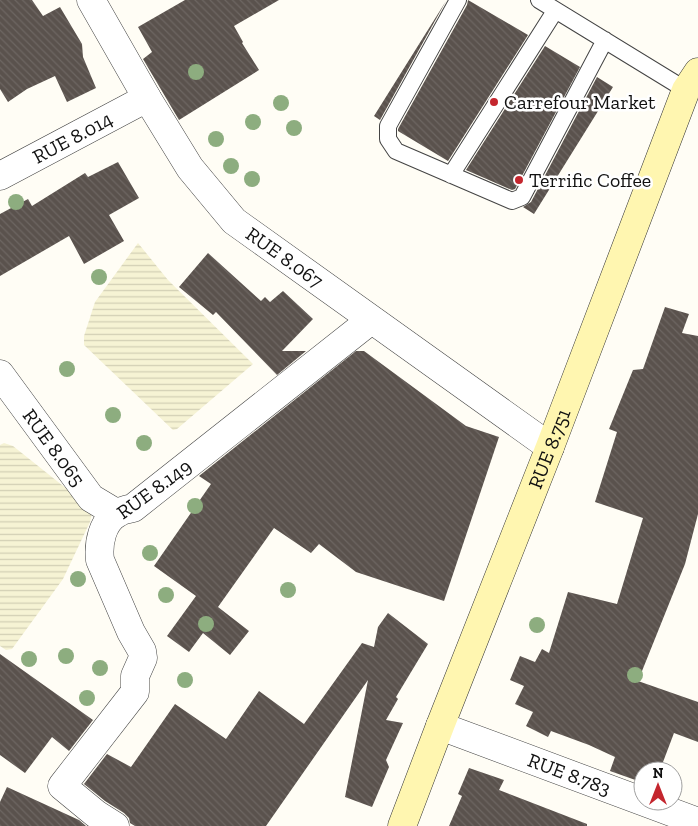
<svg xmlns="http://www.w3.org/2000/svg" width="698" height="826" font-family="'Zilla Slab',serif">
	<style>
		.farmland { fill: url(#farmland-rules) }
		.building { fill: url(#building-back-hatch) }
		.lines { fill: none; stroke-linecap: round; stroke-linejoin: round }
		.service-casing { stroke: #444; stroke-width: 18 }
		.minor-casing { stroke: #444; stroke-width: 29 }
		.secondary-casing { stroke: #333; stroke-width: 29 }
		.service { stroke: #fff; stroke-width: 16 }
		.minor { stroke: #fff; stroke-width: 28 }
		.secondary { stroke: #fff6b0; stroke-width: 28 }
		.tree { fill: #8dad7f }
		.poi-dot { fill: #c4262e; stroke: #fff; stroke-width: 2 }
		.labels { text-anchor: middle; stroke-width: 5; stroke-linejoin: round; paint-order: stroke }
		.poi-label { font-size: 20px; fill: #111; stroke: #fff; text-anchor: start }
		.street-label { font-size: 20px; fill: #111; stroke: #fff }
	</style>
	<defs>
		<pattern id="farmland-rules" width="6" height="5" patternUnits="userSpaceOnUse" patternTransform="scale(1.25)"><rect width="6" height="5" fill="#f6f3d4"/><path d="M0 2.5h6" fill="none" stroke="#d2cfb5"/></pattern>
		<pattern id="building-back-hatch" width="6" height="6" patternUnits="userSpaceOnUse" patternTransform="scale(1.25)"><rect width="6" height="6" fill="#5a524d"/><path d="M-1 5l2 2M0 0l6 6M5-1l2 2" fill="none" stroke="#6d6662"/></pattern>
	</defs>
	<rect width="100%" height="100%" fill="#fffdf5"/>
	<path class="farmland" d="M138,243l30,37 85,84 -76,65 -4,1 -89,-85v-9l11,-34z
		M4,443l9,3 64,51 15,16 -2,9 -27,57 -51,70 -6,1 -6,-4v-201z"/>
	<path class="building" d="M0,0h32l11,16 17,-9 22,37 1,13 13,31 -29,14 -12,-26 -28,13 -19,13 -8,-13z
		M185,0h94l-45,26 9,16 -1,1 17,27 -80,50 -36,-61 9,-7 -14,-25z
		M468,0l60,35 -80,126 -50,-30v-2l69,-124z
		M446,1l-66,119 -6,-4z
		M545,46l35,21 -65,122 -3,1 -46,-20z
		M597,77l16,10 -79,127 -11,-7 8,-5z
		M118,162l21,36 -30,17 15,26 -40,23 -15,-28 -69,40v-62l28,-15 4,7 53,-33 3,4z
		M208,253l53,48 4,-4 5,5 13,-11 30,28 -31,32h24l-29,24 -61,-63 -3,3 -34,-28z
		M665,307l24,7 -7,19 16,3v178l-13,50 -47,117 60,21v40l-24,-9 -14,37 -13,-5 -2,6h-2l-2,11 -31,-11 5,-14 -26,-12 -38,-14 -3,6 -22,-11 7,-14 -18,-8 9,-18 -14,-6 10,-24 15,6 7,-13 7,4 19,-61 49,12 26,-86 -48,-16 22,-70 -8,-3 24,-59 10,-1z
		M356,351h8l102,75 33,11 -55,164 -88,-29 -37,-28 -8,9 -37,-25 -56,79 31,24 -19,24 -27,-22 -14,19 -22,-16 29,-40 -42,-30 57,-82 -12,-8z
		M388,613l40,31 -32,53 2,2 -12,21 17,3 -17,37 3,7 -17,40 -27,-10 23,-117 -102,146h-131l-5,-3 -1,-5 -5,-5 -19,-12 -21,-17 23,-30 24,13 44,-63 51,35 33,-48 45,33 58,-81 12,4 4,-20z
		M0,654l93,66 -24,31 -17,-14 -27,36 -25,-18z
		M469,768l35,12 -5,10 88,34v2h-138l13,-30 -4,-2z
		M7,787l72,33 7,6h-86v-24z"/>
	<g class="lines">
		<g class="service-casing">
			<path id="service" d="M458,0l-70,126v13l8,12 116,50 10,-4 83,-157
				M539,0l147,90
				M451,175l104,-164"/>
		</g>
		<g class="minor-casing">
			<g id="minor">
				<path id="s1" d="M91,0l56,98 43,70 44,53 316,226"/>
				<path id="s2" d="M0,176l147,-78"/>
				<path id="s3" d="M0,374l91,124 25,15"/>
				<path id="s4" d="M440,726l258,96"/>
				<path d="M115,826l-19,-12 -34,-28 73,-94v-16l8,-18 -1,-7 -11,-19 -31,-72c-2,-16 2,-39 18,-47 4,-3 10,-4 15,-5l238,-188"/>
			</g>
		</g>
		<g class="secondary-casing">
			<g id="secondary">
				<path id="s5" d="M402,826l38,-100 110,-279 136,-357 12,-18"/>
			</g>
		</g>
		<use href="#service" class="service"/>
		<use href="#minor" class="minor"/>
		<use href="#secondary" class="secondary"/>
	</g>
	<g class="tree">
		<circle cx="196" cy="72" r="8"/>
		<circle cx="281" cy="103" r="8"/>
		<circle cx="253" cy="122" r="8"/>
		<circle cx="294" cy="128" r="8"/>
		<circle cx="216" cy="139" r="8"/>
		<circle cx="231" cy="166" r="8"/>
		<circle cx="252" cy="179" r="8"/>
		<circle cx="16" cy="202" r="8"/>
		<circle cx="99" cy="277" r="8"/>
		<circle cx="67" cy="369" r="8"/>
		<circle cx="113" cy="415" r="8"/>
		<circle cx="144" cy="443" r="8"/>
		<circle cx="195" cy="506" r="8"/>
		<circle cx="150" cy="553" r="8"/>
		<circle cx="78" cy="579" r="8"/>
		<circle cx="288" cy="590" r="8"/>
		<circle cx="166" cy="595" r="8"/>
		<circle cx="206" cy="624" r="8"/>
		<circle cx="537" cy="625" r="8"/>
		<circle cx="66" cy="656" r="8"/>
		<circle cx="29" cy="659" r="8"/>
		<circle cx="100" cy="668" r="8"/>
		<circle cx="635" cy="675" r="8"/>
		<circle cx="185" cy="680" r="8"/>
		<circle cx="87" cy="698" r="8"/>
	</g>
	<g class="poi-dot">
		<circle cx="494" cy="102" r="5"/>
		<circle cx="519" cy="180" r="5"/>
	</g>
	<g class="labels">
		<g class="poi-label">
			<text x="504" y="109">Carrefour Market</text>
			<text x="529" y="187">Terrific Coffee</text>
		</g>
		<g class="street-label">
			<text dy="7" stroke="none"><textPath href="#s2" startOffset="82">RUE 8.014</textPath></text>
			<text dy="7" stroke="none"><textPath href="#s1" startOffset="326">RUE 8.067</textPath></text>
			<text dy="7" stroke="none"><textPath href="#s3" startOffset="91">RUE 8.065</textPath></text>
			<text dy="7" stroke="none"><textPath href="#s5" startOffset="405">RUE 8.751</textPath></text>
			<text transform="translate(154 489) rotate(-36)" y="7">RUE 8.149</text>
			<text dy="7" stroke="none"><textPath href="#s4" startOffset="138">RUE 8.783</textPath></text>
		</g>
	</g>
	<g transform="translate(658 786)"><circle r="24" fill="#ffffff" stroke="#a0a0a0"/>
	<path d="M0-4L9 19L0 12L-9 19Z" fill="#c4262e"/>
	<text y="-8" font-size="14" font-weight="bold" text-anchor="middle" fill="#111111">N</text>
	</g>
</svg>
